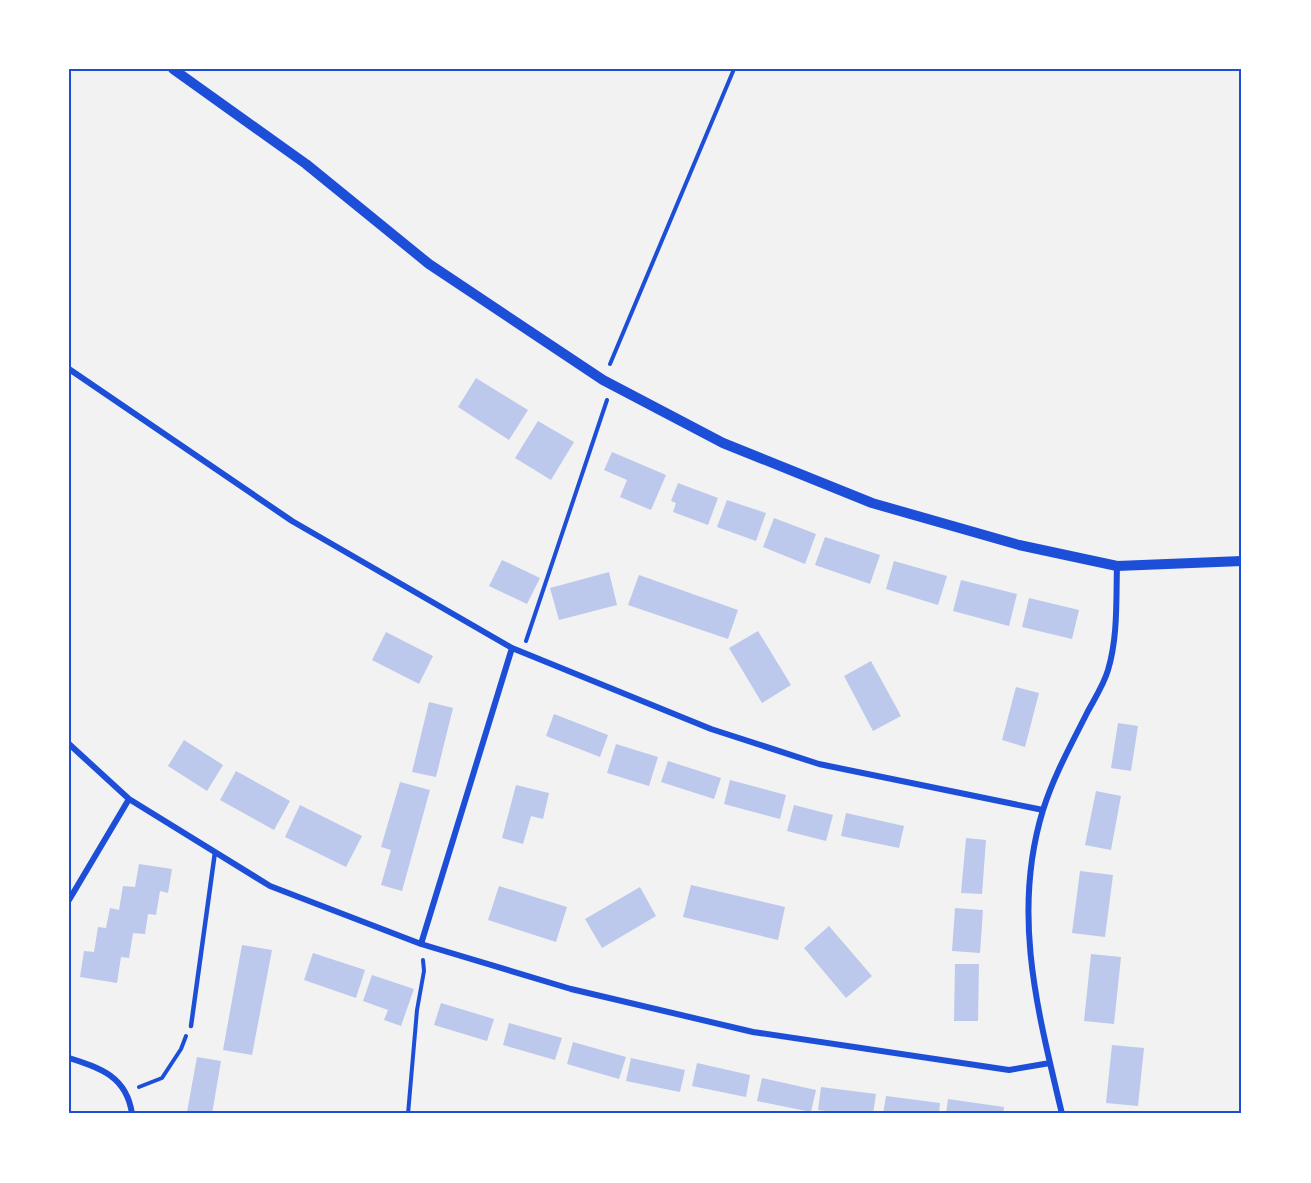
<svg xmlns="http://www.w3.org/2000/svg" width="1311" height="1183" font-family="'Alegreya Sans',sans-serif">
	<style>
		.building { fill: #bdc9ec }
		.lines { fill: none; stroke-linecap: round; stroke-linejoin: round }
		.path { stroke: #1d4ed8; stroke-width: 4 }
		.service { stroke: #1d4ed8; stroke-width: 4.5 }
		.minor { stroke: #1d4ed8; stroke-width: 6 }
		.tertiary { stroke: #1d4ed8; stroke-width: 10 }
		.neatline { fill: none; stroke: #1d4ed8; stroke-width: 2 }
	</style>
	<rect width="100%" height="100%" fill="#f2f2f2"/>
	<path class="building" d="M476,378l52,32 -19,30 -51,-33z
		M538,421l36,21 -23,38 -36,-22z
		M612,452l54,23 -15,35 -31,-13 7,-17 -23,-10z
		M678,483l40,15 -10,27 -35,-13 3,-9 -5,-2z
		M727,500l39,13 -10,28 -39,-14z
		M774,518l42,16 -11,30 -42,-17z
		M825,537l55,18 -10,29 -55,-19z
		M502,560l38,18 -13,26 -38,-18z
		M894,561l53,15 -9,29 -52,-16z
		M609,572l8,33 -58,15 -9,-32z
		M639,575l99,35 -10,29 -100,-34z
		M961,580l56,14 -8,32 -56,-15z
		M1029,598l50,12 -7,29 -50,-12z
		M758,631l33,54 -29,18 -33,-55z
		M386,632l47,24 -14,28 -47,-24z
		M871,661l30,55 -28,15 -29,-55z
		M1016,687l23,6 -14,54 -23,-7z
		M429,702l24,6 -17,69 -24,-5z
		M554,714l54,21 -8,22 -54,-21z
		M1118,723l20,3 -7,45 -20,-3z
		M184,740l39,25 -16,26 -39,-25z
		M616,744l42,13 -9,29 -42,-13z
		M668,761l53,17 -7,21 -53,-17z
		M236,771l54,30 -16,29 -54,-30z
		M730,780l56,15 -6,24 -56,-15z
		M400,782l30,8 -28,101 -21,-6 10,-35 -10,-3z
		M516,785l33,8 -6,26 -12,-3 -8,28 -21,-6z
		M1096,791l25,5 -10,54 -26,-5z
		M300,805l62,31 -16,31 -61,-30z
		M794,805l39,10 -7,26 -39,-10z
		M846,813l58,13 -5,22 -58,-12z
		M966,838l20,2 -4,54 -21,-1z
		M139,864l33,5 -4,24 -8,-2 -4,24 -8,-1 -3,20 -12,-1 -4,25 -8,-1 -4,26 -37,-6 4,-26 10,1 4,-25 8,1 4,-20 9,2 4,-24 12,1z
		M1080,871l33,4 -8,62 -33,-4z
		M691,885l94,22 -7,33 -95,-23z
		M499,886l68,21 -11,35 -68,-22z
		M640,887l16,29 -54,32 -17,-29z
		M955,908l28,2 -3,43 -28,-2z
		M829,926l43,50 -26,22 -42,-50z
		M242,945l30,5 -20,105 -29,-5z
		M313,953l52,17 -9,28 -52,-18z
		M1091,954l30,3 -7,67 -30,-3z
		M955,964h24l-1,57h-24z
		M372,975l42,14 -13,37 -17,-6 4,-10 -25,-9z
		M441,1003l53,16 -7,22 -53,-16z
		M509,1023l53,15 -7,22 -52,-15z
		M573,1042l53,15 -7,22 -52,-15z
		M1112,1045l32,3 -6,58 -32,-3z
		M197,1057l24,4 -9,53 -25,-2z
		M631,1058l54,12 -5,22 -54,-11z
		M697,1063l53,12 -4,22 -54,-11z
		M762,1078l54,12 -5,22 -54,-11z
		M821,1087l55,7 -3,20h-23l-32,-4z
		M886,1096l54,7 -1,11h-56z
		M948,1099l56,8 -1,7h-57z"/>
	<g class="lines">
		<path class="path" d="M610,364l124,-295
			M526,641l81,-241
			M139,1087l23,-9 19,-29 5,-13
			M408,1114l9,-104 7,-39 -1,-11"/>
		<path class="service" d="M191,1026l24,-174"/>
		<path class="minor" d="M69,369l223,152 220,127 199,81 108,35 224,46
			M69,744l60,55 141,87 151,58 150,45 182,43 256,38 41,-7
			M69,900l60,-101
			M421,944l91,-296
			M69,1058c32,10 58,19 63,56
			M1062,1114c-24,-102 -51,-200 -19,-304 11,-35 29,-67 45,-99 7,-13 16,-27 20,-41 10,-33 8,-70 9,-104"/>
		<path class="tertiary" d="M173,69l133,95 123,100 174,116 120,63 149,60 147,42 98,21 125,-5"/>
	</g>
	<rect width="1311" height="1183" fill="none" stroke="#ffffff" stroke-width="141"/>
	<rect x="70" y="70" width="1170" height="1042" class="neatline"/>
</svg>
